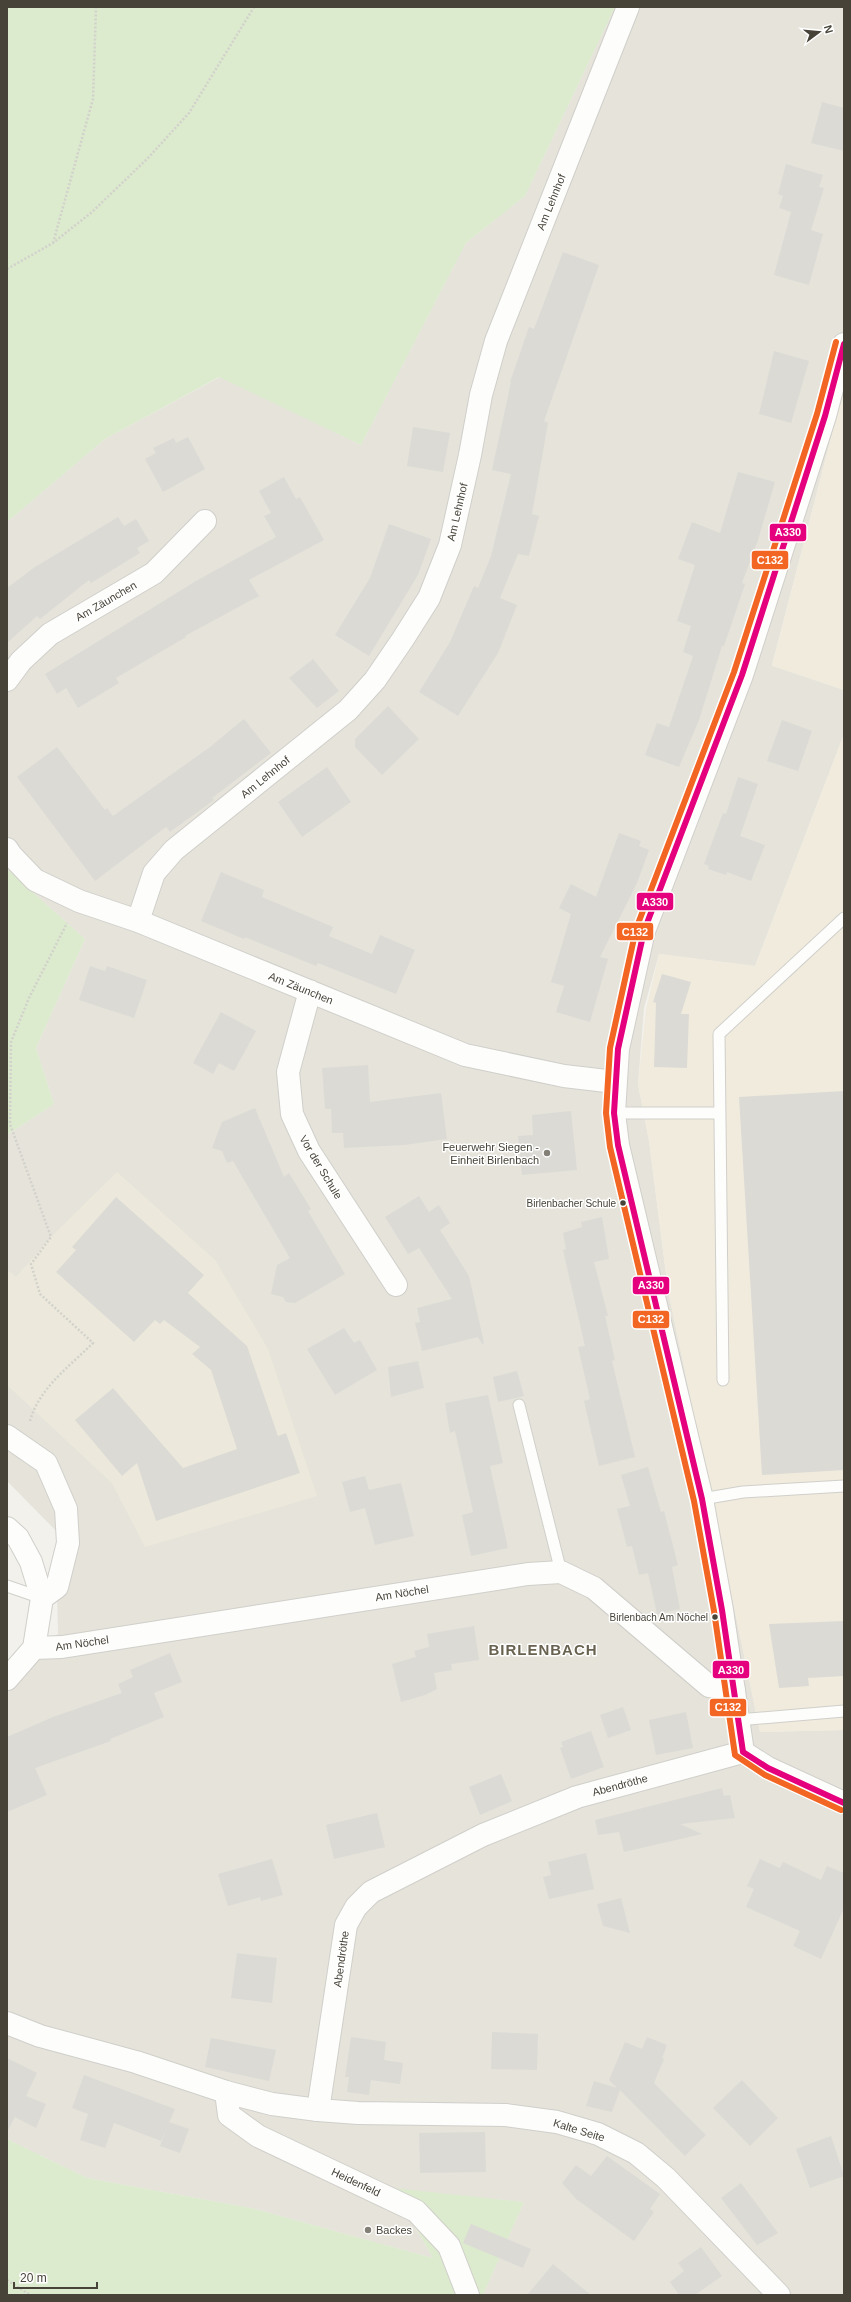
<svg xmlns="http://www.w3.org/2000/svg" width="851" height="2302" font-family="Arial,sans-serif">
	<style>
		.residential { fill: #e5e3da }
		.commercial { fill: #f0ebdd }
		.education { fill: #ece9dc }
		.green { fill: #dceace }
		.building { fill: #dbdad5 }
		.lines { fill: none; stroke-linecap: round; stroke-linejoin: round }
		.service-casing { stroke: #d0cfca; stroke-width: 13 }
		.minor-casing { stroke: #d0cfca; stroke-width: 24 }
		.tertiary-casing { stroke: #d0cfca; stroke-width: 24 }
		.path { stroke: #d2d1cb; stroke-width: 2.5; stroke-dasharray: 2 2; stroke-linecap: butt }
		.service { stroke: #fdfdfc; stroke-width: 11 }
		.minor { stroke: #fdfdfc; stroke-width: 22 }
		.tertiary { stroke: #fdfdfc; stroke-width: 22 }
		.bus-1-casing { stroke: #fff; stroke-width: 9 }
		.bus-2-casing { stroke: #fff; stroke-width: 9 }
		.bus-1 { stroke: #e5007d; stroke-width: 6 }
		.bus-2 { stroke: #f26522; stroke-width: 6 }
		.poi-dot { fill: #838077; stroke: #fff; stroke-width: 1.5 }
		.bus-dot { fill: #474338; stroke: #fff; stroke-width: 1.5 }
		.labels { text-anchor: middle; stroke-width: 3; stroke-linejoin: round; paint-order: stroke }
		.bus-label { font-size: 10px; fill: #474338; stroke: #fff; text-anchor: end }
		.street-label { font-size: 11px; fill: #474338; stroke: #fff }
		.poi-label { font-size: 11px; fill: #474338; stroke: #fff; text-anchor: end }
		.district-label { font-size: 15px; font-weight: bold; letter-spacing: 1px; fill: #696250; stroke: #fff }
		.line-badge { stroke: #fff; stroke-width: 1.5 }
		.badge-label { font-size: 11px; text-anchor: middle; font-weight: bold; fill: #fff }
	</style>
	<rect width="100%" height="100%" fill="#f2f1ec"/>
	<path class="residential" d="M615,7h229v381l-72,277 72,25v44l-89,232 -96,-12 -15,54 -6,76 11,57 19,149 92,442 84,-2v565h-361l41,-93 -131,-13 40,69 -182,-50 -164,-30 -80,-39v-472l51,-33 -1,-47 11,-44 -61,-62v-346l47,-31 -18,-56 49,-109 -78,-70v-347l98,-83 115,-62 141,68 105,-202 59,-47z"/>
	<path class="commercial" d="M844,388v302l-72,-24z
		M844,734v996l-84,2 -92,-442 -19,-149 -11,-57 8,-75 13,-55 96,12z"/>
	<path class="education" d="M117,1172l98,88 53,89 49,147 -172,51 -33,-64 -105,-98v-115l9,7 35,-40z"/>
	<path class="green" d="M7,7h608l-90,189 -59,47 -105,202 -142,-68 -114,62 -98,83z
		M7,869l78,70 -49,109 18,56 -47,31z
		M7,2139l80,39 164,30 182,50 -40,-70 131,14 -41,93h-476z"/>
	<path class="building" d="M822,102l22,6v43l-33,-8z
		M786,164l37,11 -4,12 5,1 -13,42 12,4 -14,51 -35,-10 17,-63 -12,-4 4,-12 -5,-2z
		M563,252l36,13 -55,156 4,2 -16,91 7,2 -10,40 -11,-2 -18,44 17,7 -19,48 -40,63 -39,-24 31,-50 24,-56 4,2 13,-32 20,-82 -19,-4 19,-88h-1l19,-55 5,2z
		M774,351l35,10 -18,62 -32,-9z
		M413,427l37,6 -7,39 -36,-6z
		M188,437l17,32 -42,23 -18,-33 11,-6 -3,-5 21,-10 2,5z
		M738,472l37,10 -17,58 -16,43 3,1 -21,62h-2l-23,74 -20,47 -34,-12 12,-32 12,4 24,-71 -10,-4 8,-26 -14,-5 18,-56 -17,-6 14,-37 28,11z
		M284,477l12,22 4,-2 24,43 -75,40 10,16 -74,40 1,1 -70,41 3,5 -41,25 -12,-20 -9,6 -12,-20 151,-93 80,-44 -12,-21 7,-3 -12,-22z
		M118,517l6,9 12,-7 13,22 -12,7 3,5 -49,30 -2,-3 -49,39 -3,-3 -30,27v-55l28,-21z
		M389,524l42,15 -13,36 -49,81 -34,-21 35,-57z
		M313,659l26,32 -22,17 -28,-30z
		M388,706l31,33 -37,36 -27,-28v-8z
		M244,719l27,34 -59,45 2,2 -44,32 -4,-5 -71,54 -78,-104 40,-30 48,63 2,-2 6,8 97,-69z
		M782,720l30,11 -14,40 -31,-10z
		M327,767l24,35 -49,35 -24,-35z
		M738,777l20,7 -18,52 25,9 -14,36 -24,-9 -1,3 -18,-6 1,-3 -5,-2 19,-51 3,1z
		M619,833l22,8 -2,5 10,4 -12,33 -37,74 8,2 -18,63 -34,-10 8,-26 -13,-4 20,-68 -12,-6 12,-24 25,13z
		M221,872l43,18 -2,7 71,30 -4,9 43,18 8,-19 35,15 -19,44 -78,-31 -2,3 -71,-29 -1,2 -43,-18z
		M90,966l15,5 2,-5 40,14 -13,38 -55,-18z
		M662,974l29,8 -10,32h8l-2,54 -33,-1 2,-64 -3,-1z
		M221,1012l35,19 -22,40 -15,-8 -6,11 -20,-11z
		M368,1065l2,37 71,-9 6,46 -43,6 -60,3 -1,-15h-11l-1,-24h-6l-3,-41z
		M844,1091v379l-82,5 -23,-378z
		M255,1108l29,69 5,-4 22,36 -3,2 37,63 -50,29 -9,-1 -3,-5 -12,-3 6,-29 13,-7 -57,-97 -6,2 -5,-12 -10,-3 10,-26z
		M571,1111l6,59 -55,5 -4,-39 15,-1 -1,-20z
		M419,1196l10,16 10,-7 11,18 -10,7 29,46 15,67 -2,1 -4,-7 -56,14 -7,-28 5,-1 -3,-14 35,-9 -33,-51 -11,6 -23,-37z
		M116,1197l88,78 -16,18 59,53 31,90 8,-3 14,40 -144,48 -19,-58 -15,13 -47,-56 38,-32 70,80 54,-19 -26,-79 -19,-16 8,-7 -36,-27 -4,4 -5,-4 -21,22 -78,-70 20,-22 -4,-3z
		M602,1217l7,42 -15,3 14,54h-3l10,44 -3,1 23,96 -36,9 -15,-65 6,-2 -12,-52 7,-1 -22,-96 3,-1 -3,-16 19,-6 -1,-5z
		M344,1328l10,15 6,-3 17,30 -42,25 -28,-46z
		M418,1361l6,27 -33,9 -3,-30z
		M517,1371l7,25 -26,6 -5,-25z
		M488,1395l15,68 -13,3 18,82 -37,8 -9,-41 11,-3 -18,-81 -5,2 -5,-30z
		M648,1467l13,45 3,-1 14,54 -6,2 8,42 -23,5 -9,-41 -9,2 -7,-29 -5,1 -10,-38 13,-3 -9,-31z
		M365,1476l4,14 32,-7 13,53 -39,9 -10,-37 -15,4 -8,-30z
		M844,1621v55l-36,2 1,8 -30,2 -10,-64z
		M474,1626l5,34 -28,4 1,6 -18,3 3,16 -12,6 -24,7 -9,-38 24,-7 -2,-6 15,-4 -2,-13z
		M170,1653l12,29 -28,11 10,24 -54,22 1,2 -76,27 12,27 -40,17v-75l46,-20 69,-24 -4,-9 15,-7 -3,-7z
		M623,1707l8,23 -23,8 -8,-23z
		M686,1712l7,36 -37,7 -7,-35z
		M591,1731l13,36 -33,12 -11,-31 3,-1 -2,-5z
		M501,1774l11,27 -32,14 -11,-28z
		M722,1788l2,8 6,-1 5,23 -55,6 22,10 -78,18 -5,-20 -21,3 -3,-15z
		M377,1813l8,34 -51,12 -8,-34z
		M586,1853l8,36 -45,10 -6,-22 8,-2 -3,-13z
		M272,1859l11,36 -22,6 -1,-4 -32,9 -10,-32z
		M760,1859l20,9 3,-6 38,18 6,-14 17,7v35l-23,51 -28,-13 7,-15 -54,-24 8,-18 -7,-3z
		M621,1898l9,35 -27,-7 -6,-22z
		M237,1953l40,5 -5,45 -41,-5z
		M492,2032l46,2 -1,36 -46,-1z
		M351,2037l35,5 -2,18 19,3 -3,21 -29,-4 -2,15 -22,-3 2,-15h-4z
		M647,2037l20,8 -5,13 2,1 -10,24 52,52 -21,21 -65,-66 -8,22 -26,-6 8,-25 23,7 -8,-8 16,-38 17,7z
		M211,2038l65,12 -7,31 -64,-14z
		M7,2058l30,15 -11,23 20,8 -10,24 -21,-11 -8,15z
		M84,2075l91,34 -14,32 -47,-18 -9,25 -25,-8 8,-26 -16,-6z
		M742,2080l36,38 -28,28 -37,-38z
		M169,2122l20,7 -9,24 -20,-7z
		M485,2132l1,40 -66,1 -1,-40z
		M831,2136l13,40 -34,12 -14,-39z
		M607,2156l53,38 -10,15 4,3 -20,29 -58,-42 -14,-16 14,-18 15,11z
		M741,2183l37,50 -21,12 -36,-47z
		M471,2224l60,25 -8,19 -60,-25z
		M701,2247l21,29 -27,19h-16l-9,-13 14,-11 -6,-8z
		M553,2264l38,31h-64z"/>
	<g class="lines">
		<g class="service-casing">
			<path id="service" d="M614,1113h106
				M723,1380l-4,-346 125,-116
				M519,1405l42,167
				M702,1499l41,-7 101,-6
				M7,1586l35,12
				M738,1720l106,-9"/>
		</g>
		<g class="minor-casing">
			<path id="minor" d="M7,680l14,-19 29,-27 104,-61 51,-52
				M7,849l4,6 24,25 44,21 59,20 327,134 99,21 51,6
				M138,921l16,-48 20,-23 174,-140 27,-30 28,-41 26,-41 21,-53 20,-90 11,-60 15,-54 132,-334
				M310,991l-22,81 4,42 17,37 87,134
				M7,1436l39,27 20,46 2,34 -11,44 -15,11
				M34,1648l28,-1 466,-73 33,-2 33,16 115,98 25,3
				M743,1752l-21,-142 -20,-111 -84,-354 -4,-32 4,-64 26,-118 98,-256 83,-259 19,-72
				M226,2092l3,23 29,21 158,75 33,35 19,49
				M318,2110l40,3 148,2 51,7 41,12 38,19 30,25 113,117"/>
		</g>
		<g class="tertiary-casing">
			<path id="tertiary" d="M7,1528l11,10 13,24 11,36 -8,50 -27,31
				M7,2023l33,13 96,26 90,30 46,12 46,6 28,-185 10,-18 15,-15 112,-57 94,-38 166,-45 25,16 76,35"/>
		</g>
		<path class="path" d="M53,243l40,-144 3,-92
			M7,269l46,-26 39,-31 56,-54 41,-45 65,-106
			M30,1421c9,-33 40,-55 63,-78l-53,-49 -9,-30 20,-27 -41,-113 1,-82 18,-44 38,-75
			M7,2280l23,15"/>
		<use href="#service" class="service"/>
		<use href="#minor" class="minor"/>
		<use href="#tertiary" class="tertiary"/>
		<g class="bus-1-casing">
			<path id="bus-1" d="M844,344l-19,72 -83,259 -98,256 -26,118 -4,64 4,32 84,354 20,111 21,142 25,16 76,35"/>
		</g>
		<g class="bus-2-casing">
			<path id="bus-2" d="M836,342l-19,72 -83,258 -98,257 -26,119 -4,65 4,34 84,354 20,110 21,144 30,20 76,35"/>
		</g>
		<use href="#bus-1" class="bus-1"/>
		<use href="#bus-2" class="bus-2"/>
	</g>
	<g class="poi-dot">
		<circle cx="547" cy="1153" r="4"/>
		<circle cx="368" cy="2230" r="4"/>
	</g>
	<g class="bus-dot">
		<circle cx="623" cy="1203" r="3.5"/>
		<circle cx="715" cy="1617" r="3.5"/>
	</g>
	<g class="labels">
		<g class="bus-label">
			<text x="616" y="1207">Birlenbacher Schule</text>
			<text x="708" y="1621">Birlenbach Am Nöchel</text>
		</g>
		<g class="street-label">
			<text transform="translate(551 202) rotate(-68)" y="4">Am Lehnhof</text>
			<text transform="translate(457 512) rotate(-77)" y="4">Am Lehnhof</text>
			<text transform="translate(106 601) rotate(-30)" y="4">Am Zäunchen</text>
			<text transform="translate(265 777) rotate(-39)" y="4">Am Lehnhof</text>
			<text transform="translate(301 988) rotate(22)" y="4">Am Zäunchen</text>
			<text transform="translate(321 1167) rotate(59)" y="4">Vor der Schule</text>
			<text transform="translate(402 1593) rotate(-9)" y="4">Am Nöchel</text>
			<text transform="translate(82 1643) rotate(-8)" y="4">Am Nöchel</text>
			<text transform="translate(620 1785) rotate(-15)" y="4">Abendröthe</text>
			<text transform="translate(341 1959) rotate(-82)" y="4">Abendröthe</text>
			<text transform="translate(579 2130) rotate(17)" y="4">Kalte Seite</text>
			<text transform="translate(356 2182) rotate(25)" y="4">Heidenfeld</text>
		</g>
		<g class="poi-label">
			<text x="539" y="1151">Feuerwehr Siegen -<tspan x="539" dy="13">Einheit Birlenbach</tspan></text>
			<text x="376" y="2234" text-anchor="start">Backes</text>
		</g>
		<g class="district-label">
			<text x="543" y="1655">BIRLENBACH</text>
		</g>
	</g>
	<g class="line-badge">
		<rect x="769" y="523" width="38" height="19" rx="4" fill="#e5007d"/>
		<rect x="751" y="550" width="38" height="20" rx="4" fill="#f26522"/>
		<rect x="636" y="892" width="38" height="19" rx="4" fill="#e5007d"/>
		<rect x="616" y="922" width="38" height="19" rx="4" fill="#f26522"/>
		<rect x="632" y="1276" width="38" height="19" rx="4" fill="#e5007d"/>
		<rect x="632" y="1310" width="38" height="19" rx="4" fill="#f26522"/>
		<rect x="712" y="1660" width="38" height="19" rx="4" fill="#e5007d"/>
		<rect x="709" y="1698" width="38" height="19" rx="4" fill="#f26522"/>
	</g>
	<g class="badge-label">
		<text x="788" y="536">A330</text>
		<text x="770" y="564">C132</text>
		<text x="655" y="906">A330</text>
		<text x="635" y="936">C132</text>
		<text x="651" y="1289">A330</text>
		<text x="651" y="1323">C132</text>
		<text x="731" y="1674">A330</text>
		<text x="728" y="1711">C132</text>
	</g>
	<rect width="851" height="2302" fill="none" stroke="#474338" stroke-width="16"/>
	<g transform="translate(819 32) rotate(74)" stroke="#ffffff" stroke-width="3" paint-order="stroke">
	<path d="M0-3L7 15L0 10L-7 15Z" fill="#474338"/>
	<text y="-6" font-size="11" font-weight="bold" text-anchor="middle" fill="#474338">N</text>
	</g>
	<path d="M14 2282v6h83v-6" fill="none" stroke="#474338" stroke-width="2"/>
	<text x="20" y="2282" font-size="12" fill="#474338" stroke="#ffffff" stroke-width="3" paint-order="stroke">20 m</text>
</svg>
